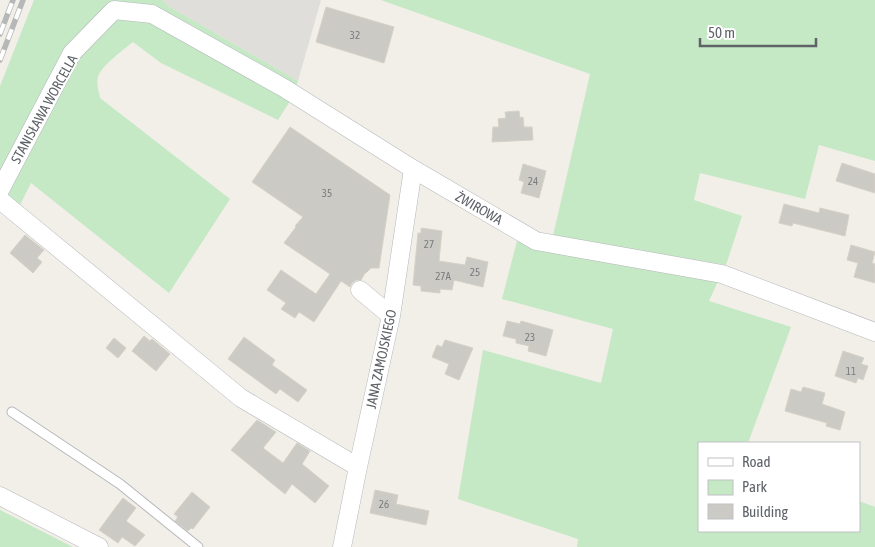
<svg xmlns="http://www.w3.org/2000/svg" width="875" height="547" font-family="'Asap Condensed',sans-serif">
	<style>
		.industrial { fill: #e0deda }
		.green { fill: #c5e8c5 }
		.building { fill: #cccac5; stroke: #d6d1c6 }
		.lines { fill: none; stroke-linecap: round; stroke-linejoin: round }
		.service-casing { stroke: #b5b8bc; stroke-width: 11 }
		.minor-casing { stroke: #b5b8bc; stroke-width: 19 }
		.service { stroke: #fff; stroke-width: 9 }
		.minor { stroke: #fff; stroke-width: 18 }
		.rail-casing { stroke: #b6b7b8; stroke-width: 5.5 }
		.rail { stroke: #fff; stroke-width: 4; stroke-dasharray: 11; stroke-linecap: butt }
		.labels { text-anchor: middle; stroke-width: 4; stroke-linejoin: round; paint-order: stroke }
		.number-label { font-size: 11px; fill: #7a7d7f }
		.street-label { font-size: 14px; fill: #5f6368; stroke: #fff }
	</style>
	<rect width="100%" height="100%" fill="#f1efe8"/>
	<path class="industrial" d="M162,0h159l-23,81 -128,-74z"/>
	<path class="green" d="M34,0h128l8,7 128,74 -8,20 -12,19 -117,-57 -28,-21c-10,8 -32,24 -35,35 -2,6 1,15 2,21l130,101 -61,94 -138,-110 -12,24 -19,-8v-113z
		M381,0h494v161l-56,-16 -14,54 -105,-26 -6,27 48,16 -16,49 -173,-29 37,-162z
		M517,241l24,9 178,29 -10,22 82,26 -43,116h-49v88h160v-30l16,6v40h-298l1,-8 -120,-40 25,-149 118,33 12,-54 -111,-30z
		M0,510l73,37h-73z"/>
	<path class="building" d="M326,7l68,20 -10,36 -68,-21z
		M519,111l1,7 3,-1 1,10h8l1,13 -41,2 1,-15h6l-1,-8 8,-1 -1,-6z
		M290,127l100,68 -11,73h-8l-5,5h-1l-4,7h-5l-4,3 -2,4 -9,-6 -27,41 -15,-10 -4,6 -14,-9 5,-6 -19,-13 14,-20 35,24 14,-20 -46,-31 12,-16 -1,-1 8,-9 -51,-35z
		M842,163l33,11v19l-39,-12z
		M523,164l23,7 -7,27 -18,-5 3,-11 -5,-2z
		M784,204l35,9 1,-5 29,7 -4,21 -52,-13 -1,3 -13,-3z
		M421,228l21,3 -3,30 26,4 2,-8 21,5 -5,25 -29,-7 -2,10 -12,-1v4l-19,-2v-5l-8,-1 5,-52h3z
		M25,235l19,15 -7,8 5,4 -9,11 -23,-20z
		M851,245l24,7 -3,11 3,1v19l-21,-6 4,-14 -11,-3z
		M507,321l13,3 1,-3 32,9 -7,26 -18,-5 1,-5 -13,-3v-4l-13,-3z
		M144,336l6,5 2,-2 18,15 -14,17 -24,-20z
		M244,337l31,23 -3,5 35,25 -9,12 -18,-13 -4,5 -48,-35z
		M114,338l12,10 -8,10 -12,-10z
		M445,340l28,8 -14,32 -14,-6 4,-10 -17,-7 5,-12 5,2z
		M843,351l21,7 -3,6 7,2 -5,14 -5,-2 -2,5 -21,-7z
		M803,387l22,6 -3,11 23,8 -5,18 -14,-4 1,-3 -42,-12 6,-22 10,3z
		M257,420l19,12 -13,16 20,15 14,-20 13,8 -8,13 27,22 -14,17 -23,-19 -7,10 -54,-44z
		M375,490l23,5 -2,9 33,7 -3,14 -56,-12z
		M192,492l18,15 -17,22 -2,-1 -3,3 -13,-10 3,-4 -4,-3z
		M123,498l13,10 -10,13 19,14 -10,11 -13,-9 -4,6 -19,-13 17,-23z"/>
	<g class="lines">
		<g class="service-casing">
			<path id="service" d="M12,412l108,72 78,63"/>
		</g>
		<g class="minor-casing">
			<path id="minor" d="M0,190l72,-137 42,-43 38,4 132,74 129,81 123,72 186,33 153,58
				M0,200l241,198 117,69
				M360,290l31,26
				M0,496l99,51
				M342,547l16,-80 33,-151 22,-147"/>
		</g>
		<use href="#service" class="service"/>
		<use href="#minor" class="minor"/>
		<g class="rail-casing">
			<path id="rail" d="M0,34l13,-34
				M0,60l23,-60"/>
		</g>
		<use href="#rail" class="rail"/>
	</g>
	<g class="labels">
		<g class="number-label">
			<text x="355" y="39">32</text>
			<text x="533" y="185">24</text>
			<text x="327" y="197">35</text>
			<text x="429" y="248">27</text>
			<text x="475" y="276">25</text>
			<text x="443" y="280">27A</text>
			<text x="530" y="341">23</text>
			<text x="851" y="375">11</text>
			<text x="384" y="508">26</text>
		</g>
		<g class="street-label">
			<text transform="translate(44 109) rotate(-61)" y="5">STANISŁAWA WORCELLA</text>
			<text transform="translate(479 208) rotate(30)" y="5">ŻWIROWA</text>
			<text transform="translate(381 359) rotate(-78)" y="5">JANA ZAMOJSKIEGO</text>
		</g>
	</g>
	<rect x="698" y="442" width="162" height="90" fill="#ffffff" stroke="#bfc1c3"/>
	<rect x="708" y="458" width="25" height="8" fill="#ffffff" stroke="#bfc1c3"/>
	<text x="742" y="467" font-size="15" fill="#5f6368">Road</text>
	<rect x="708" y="480" width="25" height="15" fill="#c5e8c5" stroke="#bfc1c3"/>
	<text x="742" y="492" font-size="15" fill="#5f6368">Park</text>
	<rect x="708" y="504" width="25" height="15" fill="#cccac5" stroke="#bfc1c3"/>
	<text x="742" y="517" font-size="15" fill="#5f6368">Building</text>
	<path d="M700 38v8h116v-8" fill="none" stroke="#5f6368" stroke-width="2.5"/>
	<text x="708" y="38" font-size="15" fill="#5f6368" stroke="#ffffff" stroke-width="4" paint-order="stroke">50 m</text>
</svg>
